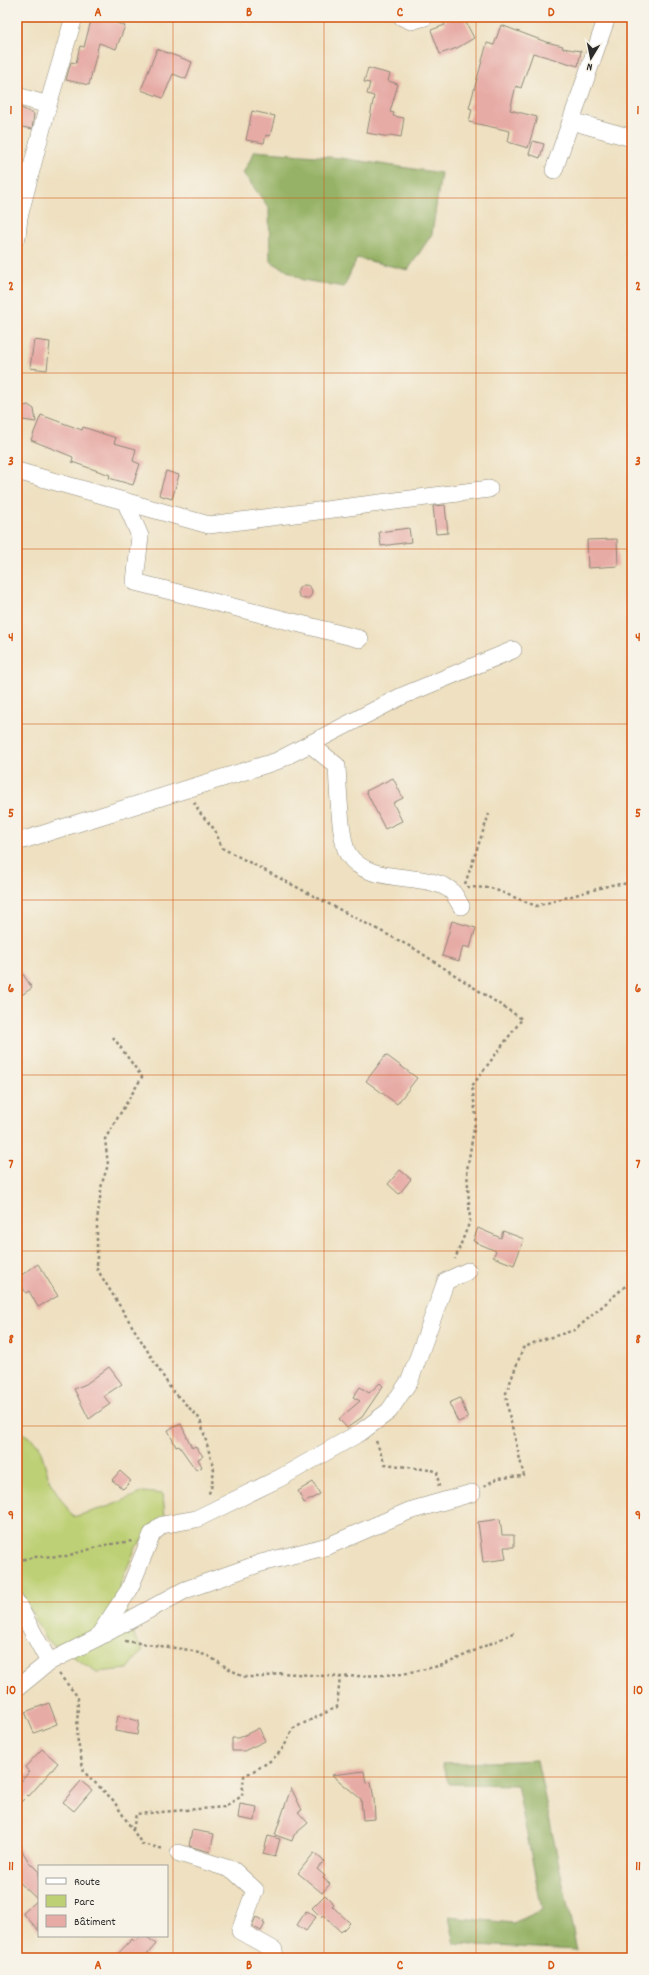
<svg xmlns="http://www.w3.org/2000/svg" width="649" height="1975" font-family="Dekko,sans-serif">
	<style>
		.green { fill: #bdd074; stroke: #747e50 }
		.forest { fill: #96b266; stroke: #606e48 }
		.building { fill: #e7aba6 }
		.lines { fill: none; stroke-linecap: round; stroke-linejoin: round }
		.minor-casing { stroke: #8c8676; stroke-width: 18 }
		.path { stroke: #8c8676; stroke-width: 2.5; stroke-dasharray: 3 3; stroke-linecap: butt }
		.minor { stroke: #fff; stroke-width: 17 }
		.grid { fill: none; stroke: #d5540f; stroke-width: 1; stroke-opacity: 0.55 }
		.neatline { fill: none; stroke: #d5540f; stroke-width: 1.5 }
		.grid-label { font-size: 13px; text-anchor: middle; font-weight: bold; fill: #d5540f }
	</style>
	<rect width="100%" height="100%" fill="#f7f3e8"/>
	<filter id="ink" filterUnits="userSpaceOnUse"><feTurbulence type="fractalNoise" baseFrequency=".025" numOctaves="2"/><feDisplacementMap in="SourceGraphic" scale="8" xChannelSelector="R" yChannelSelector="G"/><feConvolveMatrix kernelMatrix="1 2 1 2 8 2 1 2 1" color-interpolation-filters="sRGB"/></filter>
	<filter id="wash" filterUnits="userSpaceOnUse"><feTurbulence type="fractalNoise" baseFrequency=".012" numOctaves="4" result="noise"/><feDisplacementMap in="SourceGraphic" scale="16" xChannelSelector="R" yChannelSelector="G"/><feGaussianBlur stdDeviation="0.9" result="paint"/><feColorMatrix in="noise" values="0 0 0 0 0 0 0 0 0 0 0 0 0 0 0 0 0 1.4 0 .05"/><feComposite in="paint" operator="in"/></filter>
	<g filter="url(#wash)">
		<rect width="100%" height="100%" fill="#eee0c0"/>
		<path class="green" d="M17,1428l22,17 11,37 23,35 37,-11 33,-14 20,2 2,23 -29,30 -16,38 15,53 8,12 -15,19 -31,3 -51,-32 -29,-55z"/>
		<path class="forest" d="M255,151l85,7 101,15 -9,61 -24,36 -51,-12 -13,29 -41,-7 -33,-19 -1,-53 -26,-35z
			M537,1760l40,190 -122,-6 -6,-27 64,6 29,-13 -25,-125 -68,-1 -7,-20z"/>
		<g id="blocks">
			<path class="building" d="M92,17h24l-2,5 11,4 -9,23 -17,-6 -10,42 -23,-5 5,-18 5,1 4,-17 4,1z
				M452,17h11l11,21 -17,10 -17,6 -9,-24 14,-5 -2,-3z
				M501,25l45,17 17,4 -1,2 19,3 -3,15 -45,-13 -12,35 -5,-2 -6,24 27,7 -9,31 -20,-6 2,-11 -41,-9 3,-13 -3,-1 18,-65 7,2z
				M157,49l35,13 -6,17 -13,-5 -10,24 -22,-8z
				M368,68l22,6 -2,7 10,3 -8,28 4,1 -1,3 11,2 -3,19 -11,-2 -1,2 -22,-4 7,-37 -7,-2 3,-11 -6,-1z
				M17,106l17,8 -2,15 -15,-3z
				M252,111l23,5 -5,20 -4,-1 -2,8 -18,-3z
				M533,141l11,3 -4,14 -11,-4z
				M34,340l16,2 -3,28 -17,-2z
				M28,405l6,4 2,13 -14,-2 -4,-5 2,-8z
				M41,415l41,15 1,-3 33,11 -2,5 22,6 -3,12 7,3 -7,21 -24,-7 1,-3 -38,-13 1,-5 -42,-17z
				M166,471l13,4 -7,24 -13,-4z
				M445,505l3,28 -12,1 -3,-28z
				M409,528l2,14 -30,4 -2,-14z
				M617,539l1,27 -30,2 -1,-28z
				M298 592a7 7 0 1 1 14 0a7 7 0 1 1-14 0Z
				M393,778l10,20 -10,5 9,18 -17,8 -19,-38z
				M452,921l24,7 -6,20 -7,-2 -4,15 -17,-5z
				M17,965l15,23 -15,10z
				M386,1055l31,23 -20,26 -31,-23z
				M400,1170l11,9 -12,15 -11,-10z
				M478,1228l23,10 2,-7 21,8 -10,26 -21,-8 3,-6 -23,-10z
				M38,1264l20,32 -20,11 -9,-16 -3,2 -9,-15z
				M109,1367l13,17 -18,12 6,8 -21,15 -15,-30 12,-5z
				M380,1383l3,3 -21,31 -15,11 -8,-9 21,-18 -7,-4 7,-10 9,6z
				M460,1398l8,20 -10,4 -9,-19z
				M181,1424l11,24 3,-2 8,10 -5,3 4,8 -6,3 -17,-24 -3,1 -8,-17z
				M120,1471l11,10 -8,8 -11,-9z
				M313,1482l7,12 -16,9 -6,-12z
				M500,1519l2,16h12v12h-10l2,12 -23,3 -5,-40z
				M49,1703l8,21 -23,9 -9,-21z
				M118,1716l21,5 -2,14 -22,-4z
				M259,1728l6,13 -21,10h-12v-13h7z
				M42,1749l16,14 -29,33 -1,-1 -11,11v-20l12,-14 -4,-5z
				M364,1771l2,12 5,-1 3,17 1,20 -12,1 -2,-21 -29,-24z
				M81,1781l11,9 -18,21 -11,-9z
				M291,1788l11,22 -4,2 10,11 -14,12 -2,6 -17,-6z
				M240,1804l17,3 -2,14 -17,-3z
				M192,1830l22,4 -4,18 -21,-6z
				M268,1836l12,3 -5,18 -12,-3z
				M17,1843l12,19 10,10v59l-16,-18 15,-13 -21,-20z
				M314,1853l10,8 -7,8 8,7 -2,2 7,6 -8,9 -24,-20z
				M325,1895l9,9 -2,2 18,17 -9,9 -18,-17 -2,2 -9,-9z
				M306,1911l10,6 -10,14 -9,-6z
				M256,1917l8,4 -1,2 2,1 -4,7 -9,-5z
				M140,1936h6l10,8 -12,14h-30l18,-19 3,3z"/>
		</g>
	</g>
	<g filter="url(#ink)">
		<use href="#blocks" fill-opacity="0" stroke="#8c8676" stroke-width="1"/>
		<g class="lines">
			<g class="minor-casing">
				<path id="minor" d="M402,17l9,4 14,-4
					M17,96l31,9
					M571,121l61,17
					M554,170l53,-153
					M17,237l2,-20 29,-112 26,-88
					M17,471l192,54 280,-36
					M125,501l15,35 -5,46 225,57
					M310,744l27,22c1,19 3,75 11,88 20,32 73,17 101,35 5,3 9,12 12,17
					M17,842l260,-81 125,-65 111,-46
					M17,1603l32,59 -32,26
					M97,1638l32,-48 23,-56 10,-9 34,-6 84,-41 81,-46 28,-21 21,-31 36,-99 22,-10
					M49,1662l48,-24 88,-48 76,-27 67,-17 81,-35 63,-18
					M179,1853l54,17 22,20 -15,41 34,19 1,8"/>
			</g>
			<path class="path" d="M194,802l6,11 15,17 7,18 193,101 107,70 -50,67 4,31 -9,53 3,51 -15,38
				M465,884l24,-70
				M467,887l24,1 45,18 75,-21 21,-2
				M113,1037l29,40 -37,62 3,26 -6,18 -5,38v48l74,120 29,30 14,51 -3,19 -3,6
				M376,1441l9,23 52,7 2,16
				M484,1486l14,-8 26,-2 -15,-62 -3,-21 17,-45 15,-7 37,-11 54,-47 3,-5
				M17,1561l16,-4 33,-1 39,-11 27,-4
				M125,1641l64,9 19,6 35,21h20l19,-4 58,4 63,-3 40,-9 73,-33
				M59,1674l19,23 -1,40 7,35 29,28 29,44 22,5
				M133,1830l3,-16 88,-7 18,-11 2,-20c25,-14 38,-18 48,-47l45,-22 3,-30"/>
			<use href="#minor" class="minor"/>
		</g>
	</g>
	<path class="grid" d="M173,17v1941M324,17v1941M476,17v1941M17,198h615M17,373h615M17,549h615M17,724h615M17,900h615M17,1075h615M17,1251h615M17,1426h615M17,1602h615M17,1777h615"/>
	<rect width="649" height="1975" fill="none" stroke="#f7f3e8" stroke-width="44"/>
	<rect x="38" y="1865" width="130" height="72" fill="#f7f3e8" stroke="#a5a39c"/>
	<rect x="46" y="1878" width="20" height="6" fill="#ffffff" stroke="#a5a39c"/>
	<text x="74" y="1885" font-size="12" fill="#2b2b2b">Route</text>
	<rect x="46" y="1895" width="20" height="12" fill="#bdd074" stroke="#a5a39c"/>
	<text x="74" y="1905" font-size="12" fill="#2b2b2b">Parc</text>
	<rect x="46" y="1915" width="20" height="12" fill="#e7aba6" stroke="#a5a39c"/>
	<text x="74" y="1925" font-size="12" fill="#2b2b2b">Bâtiment</text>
	<g transform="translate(591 58) rotate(190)" stroke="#f7f3e8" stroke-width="3" paint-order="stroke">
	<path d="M0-3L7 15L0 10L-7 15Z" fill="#2b2b2b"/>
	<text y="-6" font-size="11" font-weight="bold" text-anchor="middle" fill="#2b2b2b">N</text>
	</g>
	<rect x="22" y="22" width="605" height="1931" class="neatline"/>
	<g class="grid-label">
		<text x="98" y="16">A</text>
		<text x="249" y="16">B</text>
		<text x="400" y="16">C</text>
		<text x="551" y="16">D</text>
		<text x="11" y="114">1</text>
		<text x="638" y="114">1</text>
		<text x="11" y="290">2</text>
		<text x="638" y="290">2</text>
		<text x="11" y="465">3</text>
		<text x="638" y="465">3</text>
		<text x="11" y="641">4</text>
		<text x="638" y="641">4</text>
		<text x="11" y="817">5</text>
		<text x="638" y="817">5</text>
		<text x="11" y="992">6</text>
		<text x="638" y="992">6</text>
		<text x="11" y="1168">7</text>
		<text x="638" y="1168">7</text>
		<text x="11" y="1343">8</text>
		<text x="638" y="1343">8</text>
		<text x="11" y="1519">9</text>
		<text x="638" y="1519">9</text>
		<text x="11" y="1694">10</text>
		<text x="638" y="1694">10</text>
		<text x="11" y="1870">11</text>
		<text x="638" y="1870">11</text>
		<text x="98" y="1969">A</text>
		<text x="249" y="1969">B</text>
		<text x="400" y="1969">C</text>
		<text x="551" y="1969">D</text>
	</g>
</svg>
